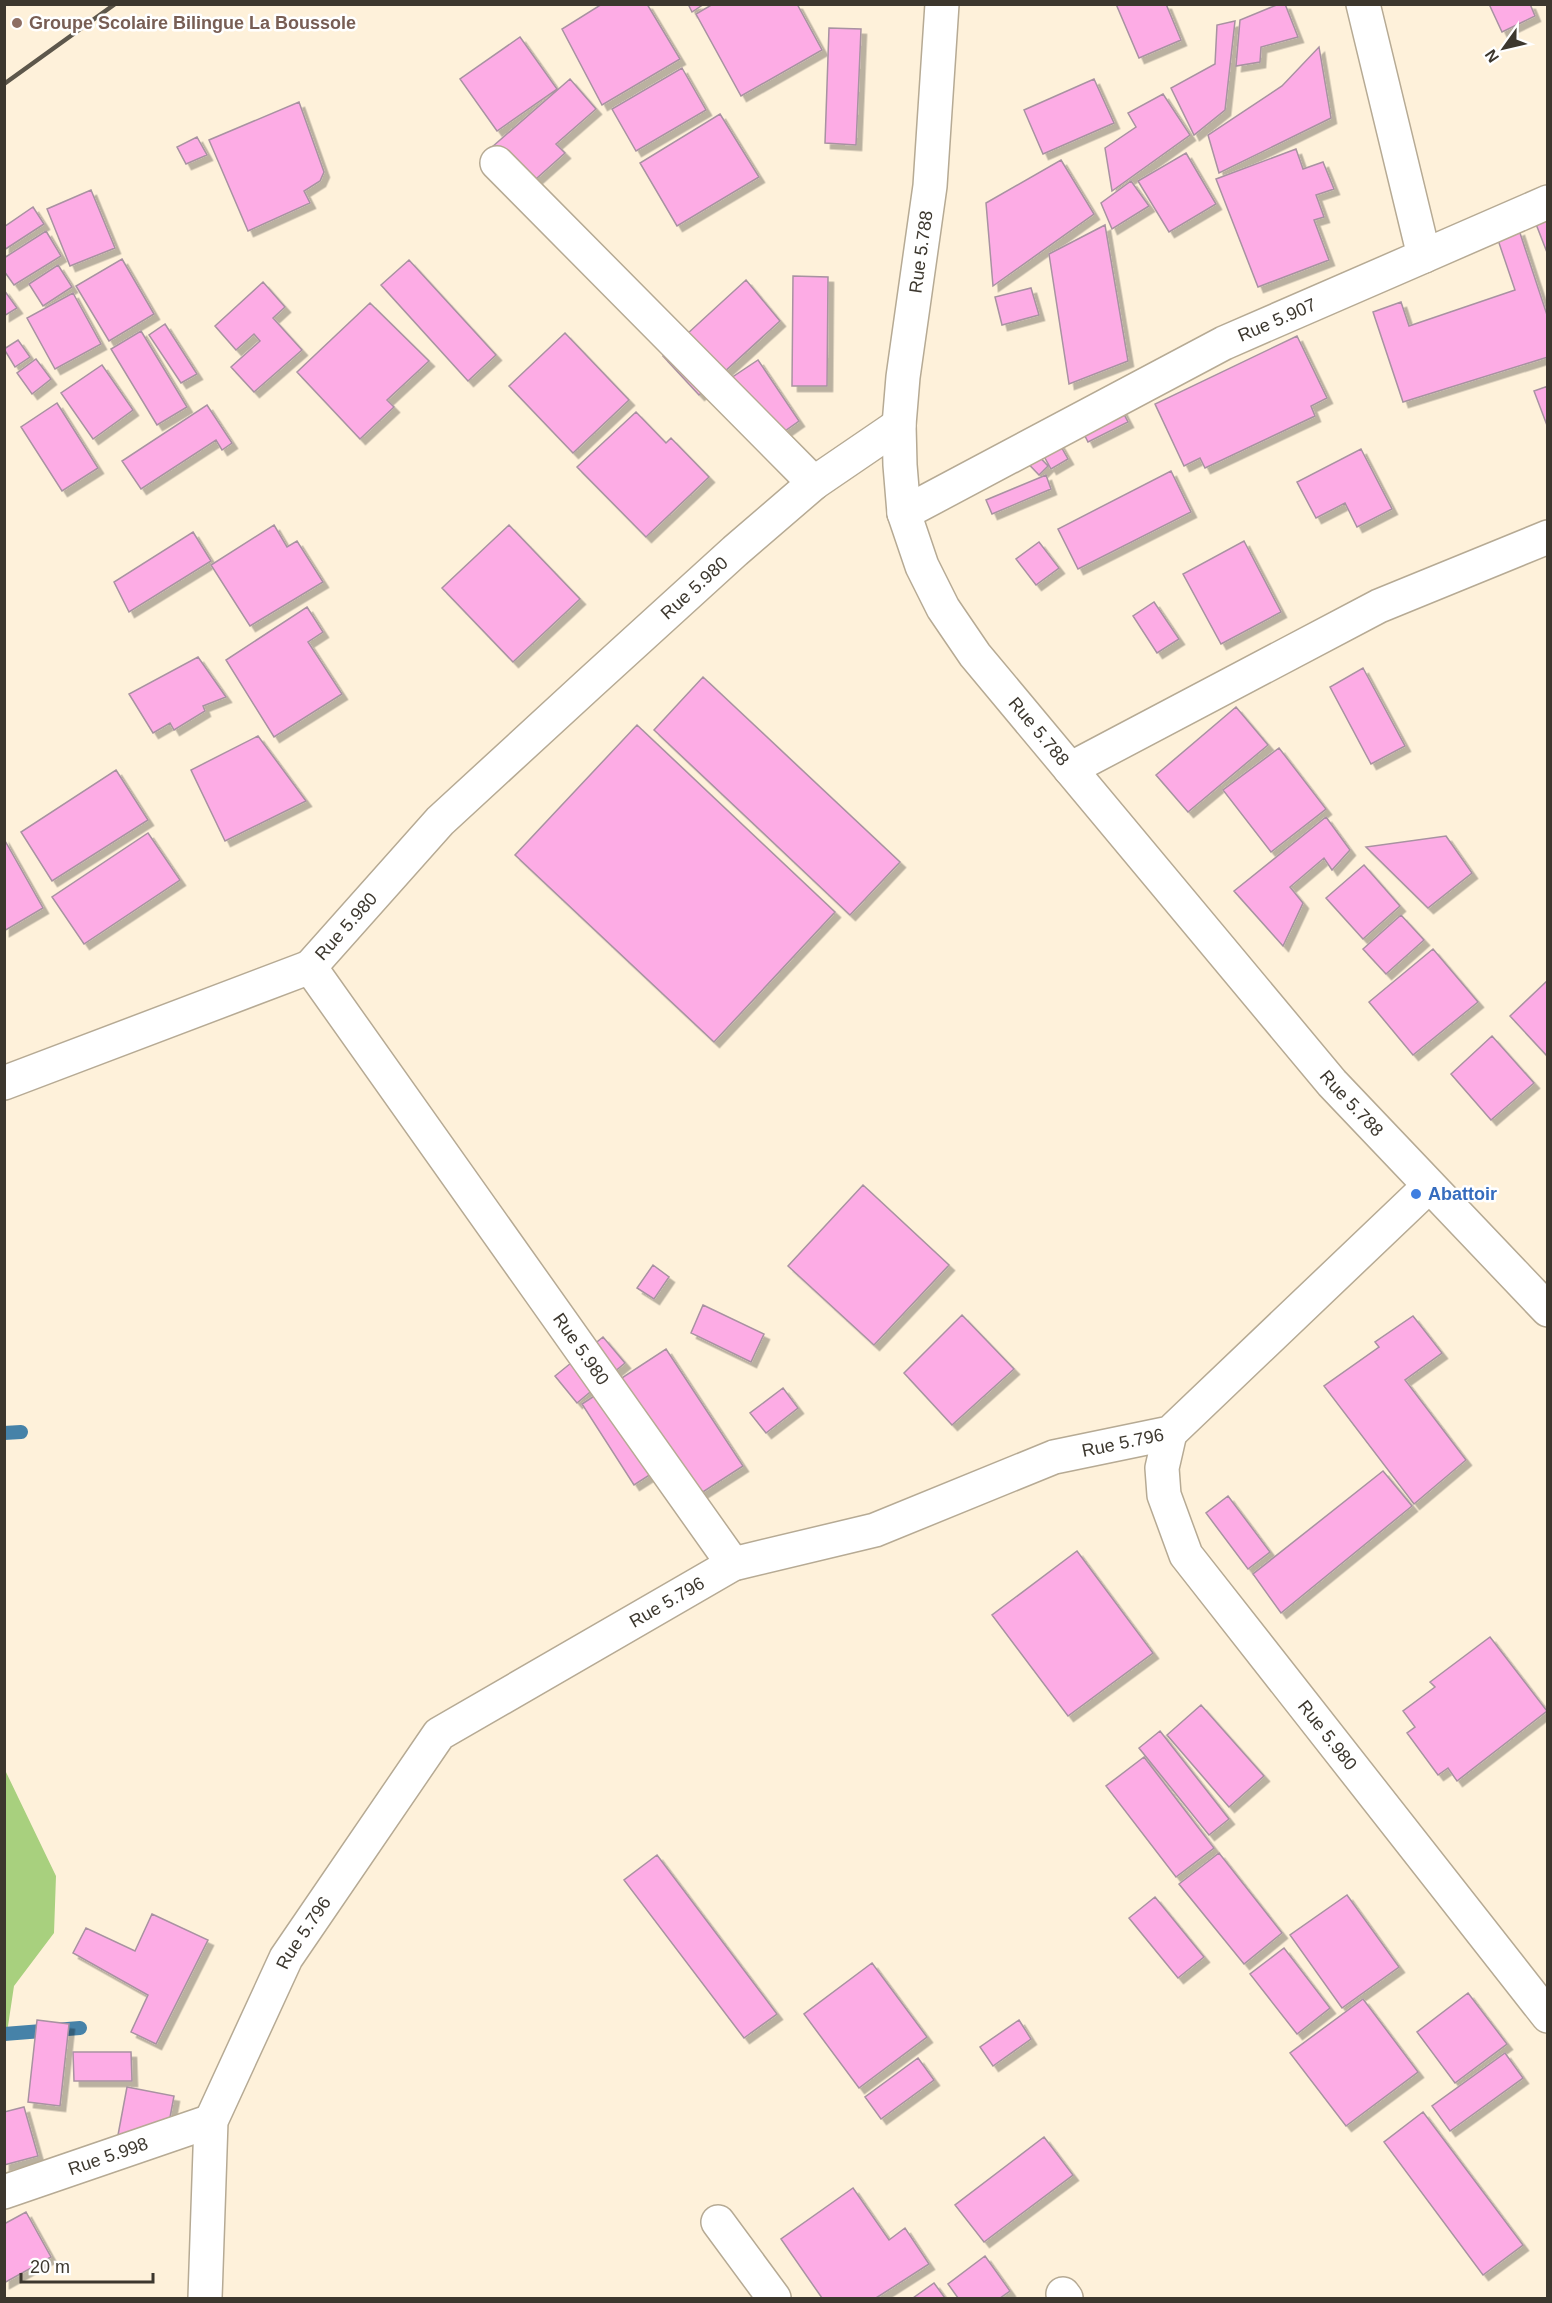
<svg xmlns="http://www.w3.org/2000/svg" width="1552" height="2303" font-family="Helvetica,sans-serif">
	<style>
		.green { fill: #a8d07e }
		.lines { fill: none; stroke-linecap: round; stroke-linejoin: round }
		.stream { stroke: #4682a8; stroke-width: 14 }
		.building { fill: #fdace5; stroke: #a892a1; stroke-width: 1.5; filter: url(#shadow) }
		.minor-casing { stroke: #b6aa94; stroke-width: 36 }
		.tertiary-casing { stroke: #b6aa94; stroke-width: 36 }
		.minor { stroke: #fff; stroke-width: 33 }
		.tertiary { stroke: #fff; stroke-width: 33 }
		.rail { stroke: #5d574b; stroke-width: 4.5 }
		.education-dot { fill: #8d6e63; stroke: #fff; stroke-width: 2 }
		.shop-dot { fill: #3f7fe0; stroke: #fff; stroke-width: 2 }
		.labels { text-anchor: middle; stroke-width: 5; stroke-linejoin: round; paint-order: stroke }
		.education-label { font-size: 18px; font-weight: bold; fill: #785e54; stroke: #fff; text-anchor: start }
		.street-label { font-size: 18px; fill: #3c372e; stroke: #fff }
		.shop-label { font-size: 18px; font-weight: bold; fill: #366cbe; stroke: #fff; text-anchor: start }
	</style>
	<defs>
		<filter id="shadow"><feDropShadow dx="5.5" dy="5.5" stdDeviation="0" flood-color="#0004"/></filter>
	</defs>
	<rect width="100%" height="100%" fill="#fef1da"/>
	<path class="green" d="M5,1770l51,106 -2,57 -40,53 -9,60z"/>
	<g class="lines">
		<path class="stream" d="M4,1433l17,-1
			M4,2034l76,-6"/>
	</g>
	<path class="building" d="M602,4h45l33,55 -78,46 -40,-76z
		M688,4h16l-12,8z
		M713,4h84l25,46 -81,46 -45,-82z
		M1116,4h50l15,36 -42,18z
		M1279,4h6l13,33 -37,10 -1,15 -24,4 4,-46z
		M1489,4h41l5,12 -33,16z
		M1235,21l-10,89 -31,25 -23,-47 44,-24 2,-39z
		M829,28l32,1 -5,116 -31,-2z
		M520,37l37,52 -60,42 -37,-52z
		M1319,47l12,71 -112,55 -11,-38 74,-49z
		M682,68l24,42 -70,41 -24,-42z
		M570,79l26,30 -40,35 9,9 -38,34 -35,-40z
		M1094,79l20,44 -71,31 -19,-44z
		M1163,94l27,41 -78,56 -7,-43 31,-21 -8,-14z
		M299,102l25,70 -4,9 -16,10 6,12 -62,28 -39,-91z
		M720,114l39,63 -82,49 -37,-63z
		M197,137l10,18 -21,9 -9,-17z
		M1296,149l7,20 20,-7 11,27 -18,6 8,22 -10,3 15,40 -71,27 -42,-108z
		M1186,153l30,51 -47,28 -31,-51z
		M1061,160l33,54 -101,72 -7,-83z
		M1131,181l18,25 -37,23 -11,-26z
		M91,190l24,58 -45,18 -23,-57z
		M33,207l11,17 -40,26v-23z
		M1548,218v37l-12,-31z
		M1105,225l23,136 -59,23 -20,-130z
		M1519,230l29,88v39l-145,45 -30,-90 28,-10 8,24 106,-36 -17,-50z
		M46,231l15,25 -47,29 -10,-14v-13z
		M122,259l32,55 -45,27 -33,-55z
		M409,260l87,95 -28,26 -87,-96z
		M58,265l14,22 -29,19 -14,-22z
		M793,276l35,1 -1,109h-35z
		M746,280l34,41 -81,74 -36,-39z
		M263,282l22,25 -12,11 29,32 -48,42 -23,-25 29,-26 -6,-7 -18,16 -21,-24z
		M1031,288l8,27 -37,10 -7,-28z
		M4,290l13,18 -13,8z
		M73,293l28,51 -46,25 -28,-51z
		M370,303l59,58 -42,39 7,7 -34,32 -63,-67z
		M165,324l32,50 -16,9 -32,-48z
		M141,331l46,76 -30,18 -46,-76z
		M565,333l64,67 -56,53 -64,-67z
		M1297,336l30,62 -16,8 4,10 -110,52 -5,-10 -16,8 -29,-62z
		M18,340l12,17 -15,10 -11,-18z
		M36,359l15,20 -19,15 -15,-21z
		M758,360l41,61 -41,29 -42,-62z
		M102,365l31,45 -40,29 -32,-46z
		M1548,386v42l-14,-37z
		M1116,399l12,23 -40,20 -12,-24z
		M57,403l41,65 -36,23 -41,-64z
		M207,405l25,38 -10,7 -6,-10 -75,49 -19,-28z
		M636,412l30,31 5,-5 38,39 -63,60 -69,-70z
		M1051,429l17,30 -17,10 -17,-31z
		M1030,447l18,19 -9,9 -18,-19z
		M1361,449l31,60 -35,18 -12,-24 -29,15 -19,-36z
		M1171,471l20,41 -113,57 -20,-40z
		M1046,475l5,14 -59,25 -6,-14z
		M274,525l13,22 10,-6 26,41 -73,44 -39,-61z
		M509,525l71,74 -67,63 -71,-74z
		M193,532l18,29 -82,51 -15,-30z
		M1244,541l37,71 -60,32 -38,-70z
		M1039,542l20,26 -23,17 -20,-26z
		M1154,602l25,37 -22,14 -24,-37z
		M307,607l16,25 -15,10 34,52 -68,43 -48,-77z
		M198,657l28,40 -23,9 2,5 -31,19 -4,-7 -17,10 -24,-39z
		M1363,668l42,78 -34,18 -41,-77z
		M703,677l197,185 -50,53 -196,-185z
		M1236,707l32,38 -80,67 -32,-37z
		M637,725l198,187 -121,130 -199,-187z
		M258,736l48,65 -81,40 -34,-71z
		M1279,748l47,61 -55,43 -48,-62z
		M116,770l32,50 -96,61 -31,-49z
		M1326,817l24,33 -18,20 -8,-12 -34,29 13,16 -20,43 -49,-55z
		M148,833l32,47 -96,64 -32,-47z
		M1446,836l26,37 -44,35 -62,-61z
		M4,839l39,69 -39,23z
		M1364,865l36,41 -37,33 -37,-41z
		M1401,915l23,25 -38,34 -23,-25z
		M1433,949l45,53 -65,53 -44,-53z
		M1548,980v77l-38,-41z
		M1492,1036l42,47 -43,37 -40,-46z
		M863,1185l86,80 -75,80 -86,-79z
		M653,1265l16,12 -15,22 -17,-11z
		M703,1305l61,29 -13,28 -60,-29z
		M962,1315l52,54 -62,56 -48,-52z
		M1413,1316l29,37 -37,27 61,80 -52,44 -90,-118 55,-39 -4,-5z
		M603,1337l22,26 -48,40 -22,-27z
		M666,1349l77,117 -51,33 -24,-36 -34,22 -52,-81z
		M783,1388l15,20 -32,25 -16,-20z
		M1383,1471l29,35 -131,107 -28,-39z
		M1228,1496l42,56 -22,17 -42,-56z
		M1077,1551l76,102 -85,63 -76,-101z
		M1490,1637l57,74 -90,70 -9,-13 -10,7 -31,-42 8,-6 -12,-16 32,-24 -5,-5z
		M1201,1705l63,71 -35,31 -62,-72z
		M1160,1731l69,88 -20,16 -70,-87z
		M1144,1757l70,91 -38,29 -70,-91z
		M1219,1853l63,80 -38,31 -65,-80z
		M657,1855l120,159 -33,24 -120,-158z
		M1347,1895l52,72 -57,41 -52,-73z
		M1155,1897l49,60 -26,21 -49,-60z
		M152,1914l56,26 -52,104 -25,-12 17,-37 -75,-42 13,-25 49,23z
		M1284,1948l46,60 -33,26 -47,-60z
		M872,1963l55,74 -68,51 -55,-74z
		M1468,1993l39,51 -52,39 -38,-51z
		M1363,1999l55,73 -72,54 -56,-73z
		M37,2020l32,4 -9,82 -32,-4z
		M1019,2020l12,19 -38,27 -13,-19z
		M73,2052h58l1,29h-58z
		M1505,2053l18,25 -73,53 -18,-25z
		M918,2058l16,22 -53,39 -16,-22z
		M127,2087l47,9 -9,48 -47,-9z
		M24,2107l14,49 -34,9v-53z
		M1423,2112l100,133 -40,30 -99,-133z
		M1044,2137l29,38 -89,67 -29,-37z
		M853,2188l36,52 16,-12 24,36 -53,34h-54l-41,-59z
		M26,2212l25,45 -47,26v-59z
		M985,2256l25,35 -10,7h-42l-10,-14z
		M934,2283l11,15h-32z"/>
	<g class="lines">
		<g class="minor-casing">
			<g id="minor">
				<path d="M497,163l317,320"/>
				<path d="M1424,256l124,-54"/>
				<path id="s1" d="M904,513l320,-170 200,-87 -61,-252"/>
				<path d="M1070,769l309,-163 169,-69"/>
				<path d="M4,1083l306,-116"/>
				<path id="s2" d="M1170,1433l-8,35 2,27 22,60 362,461"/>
				<path id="s3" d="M733,1564l-423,-597 130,-146 150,-138 145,-132 79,-68 85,-58"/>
				<path id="s4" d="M4,2192l207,-71"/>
				<path d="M718,2222l56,76"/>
				<path d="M1063,2294l3,4"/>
				<path id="s5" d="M205,2298l6,-177 75,-163 153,-224 294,-170 142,-34 179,-73 116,-24 259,-247"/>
			</g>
		</g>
		<g class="tertiary-casing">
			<g id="tertiary">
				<path id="s6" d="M942,4l-12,182 -27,191 -4,48 1,40 4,48 18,53 21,42 32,47 357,428 216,227"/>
			</g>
		</g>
		<use href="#minor" class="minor"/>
		<use href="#tertiary" class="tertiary"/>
		<path class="rail" d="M4,84l111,-80"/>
	</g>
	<circle class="education-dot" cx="17" cy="23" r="6"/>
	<circle class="shop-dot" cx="1416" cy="1194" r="6"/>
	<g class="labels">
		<g class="education-label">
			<text x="29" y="29">Groupe Scolaire Bilingue La Boussole</text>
		</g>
		<g class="street-label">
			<text transform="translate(921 252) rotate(-82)" y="6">Rue 5.788</text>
			<text dy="6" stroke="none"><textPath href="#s1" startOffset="420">Rue 5.907</textPath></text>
			<text dy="6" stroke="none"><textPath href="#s3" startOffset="1272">Rue 5.980</textPath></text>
			<text dy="6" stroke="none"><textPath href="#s6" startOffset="771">Rue 5.788</textPath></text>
			<text dy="6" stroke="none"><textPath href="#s3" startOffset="786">Rue 5.980</textPath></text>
			<text dy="6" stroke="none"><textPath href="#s6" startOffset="1257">Rue 5.788</textPath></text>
			<text transform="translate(581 1349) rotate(55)" y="6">Rue 5.980</text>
			<text dy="6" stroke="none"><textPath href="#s5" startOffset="1377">Rue 5.796</textPath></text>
			<text dy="6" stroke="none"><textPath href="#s5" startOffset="891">Rue 5.796</textPath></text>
			<text dy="6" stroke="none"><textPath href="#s2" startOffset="356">Rue 5.980</textPath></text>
			<text dy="6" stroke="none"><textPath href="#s5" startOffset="387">Rue 5.796</textPath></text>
			<text dy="6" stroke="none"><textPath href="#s4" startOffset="110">Rue 5.998</textPath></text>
		</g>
		<g class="shop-label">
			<text x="1428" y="1200">Abattoir</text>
		</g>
	</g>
	<rect width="1552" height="2303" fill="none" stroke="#3c372e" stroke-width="12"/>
	<g transform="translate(1504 48) rotate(236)" stroke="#ffffff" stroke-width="4.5" paint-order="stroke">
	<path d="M0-4.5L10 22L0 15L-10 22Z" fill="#3c372e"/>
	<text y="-9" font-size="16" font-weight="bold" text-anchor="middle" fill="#3c372e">N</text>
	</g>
	<path d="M21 2273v9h132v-9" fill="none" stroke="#3c372e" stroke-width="3"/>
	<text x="30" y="2273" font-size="18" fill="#3c372e" stroke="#ffffff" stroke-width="4.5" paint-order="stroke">20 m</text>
</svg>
